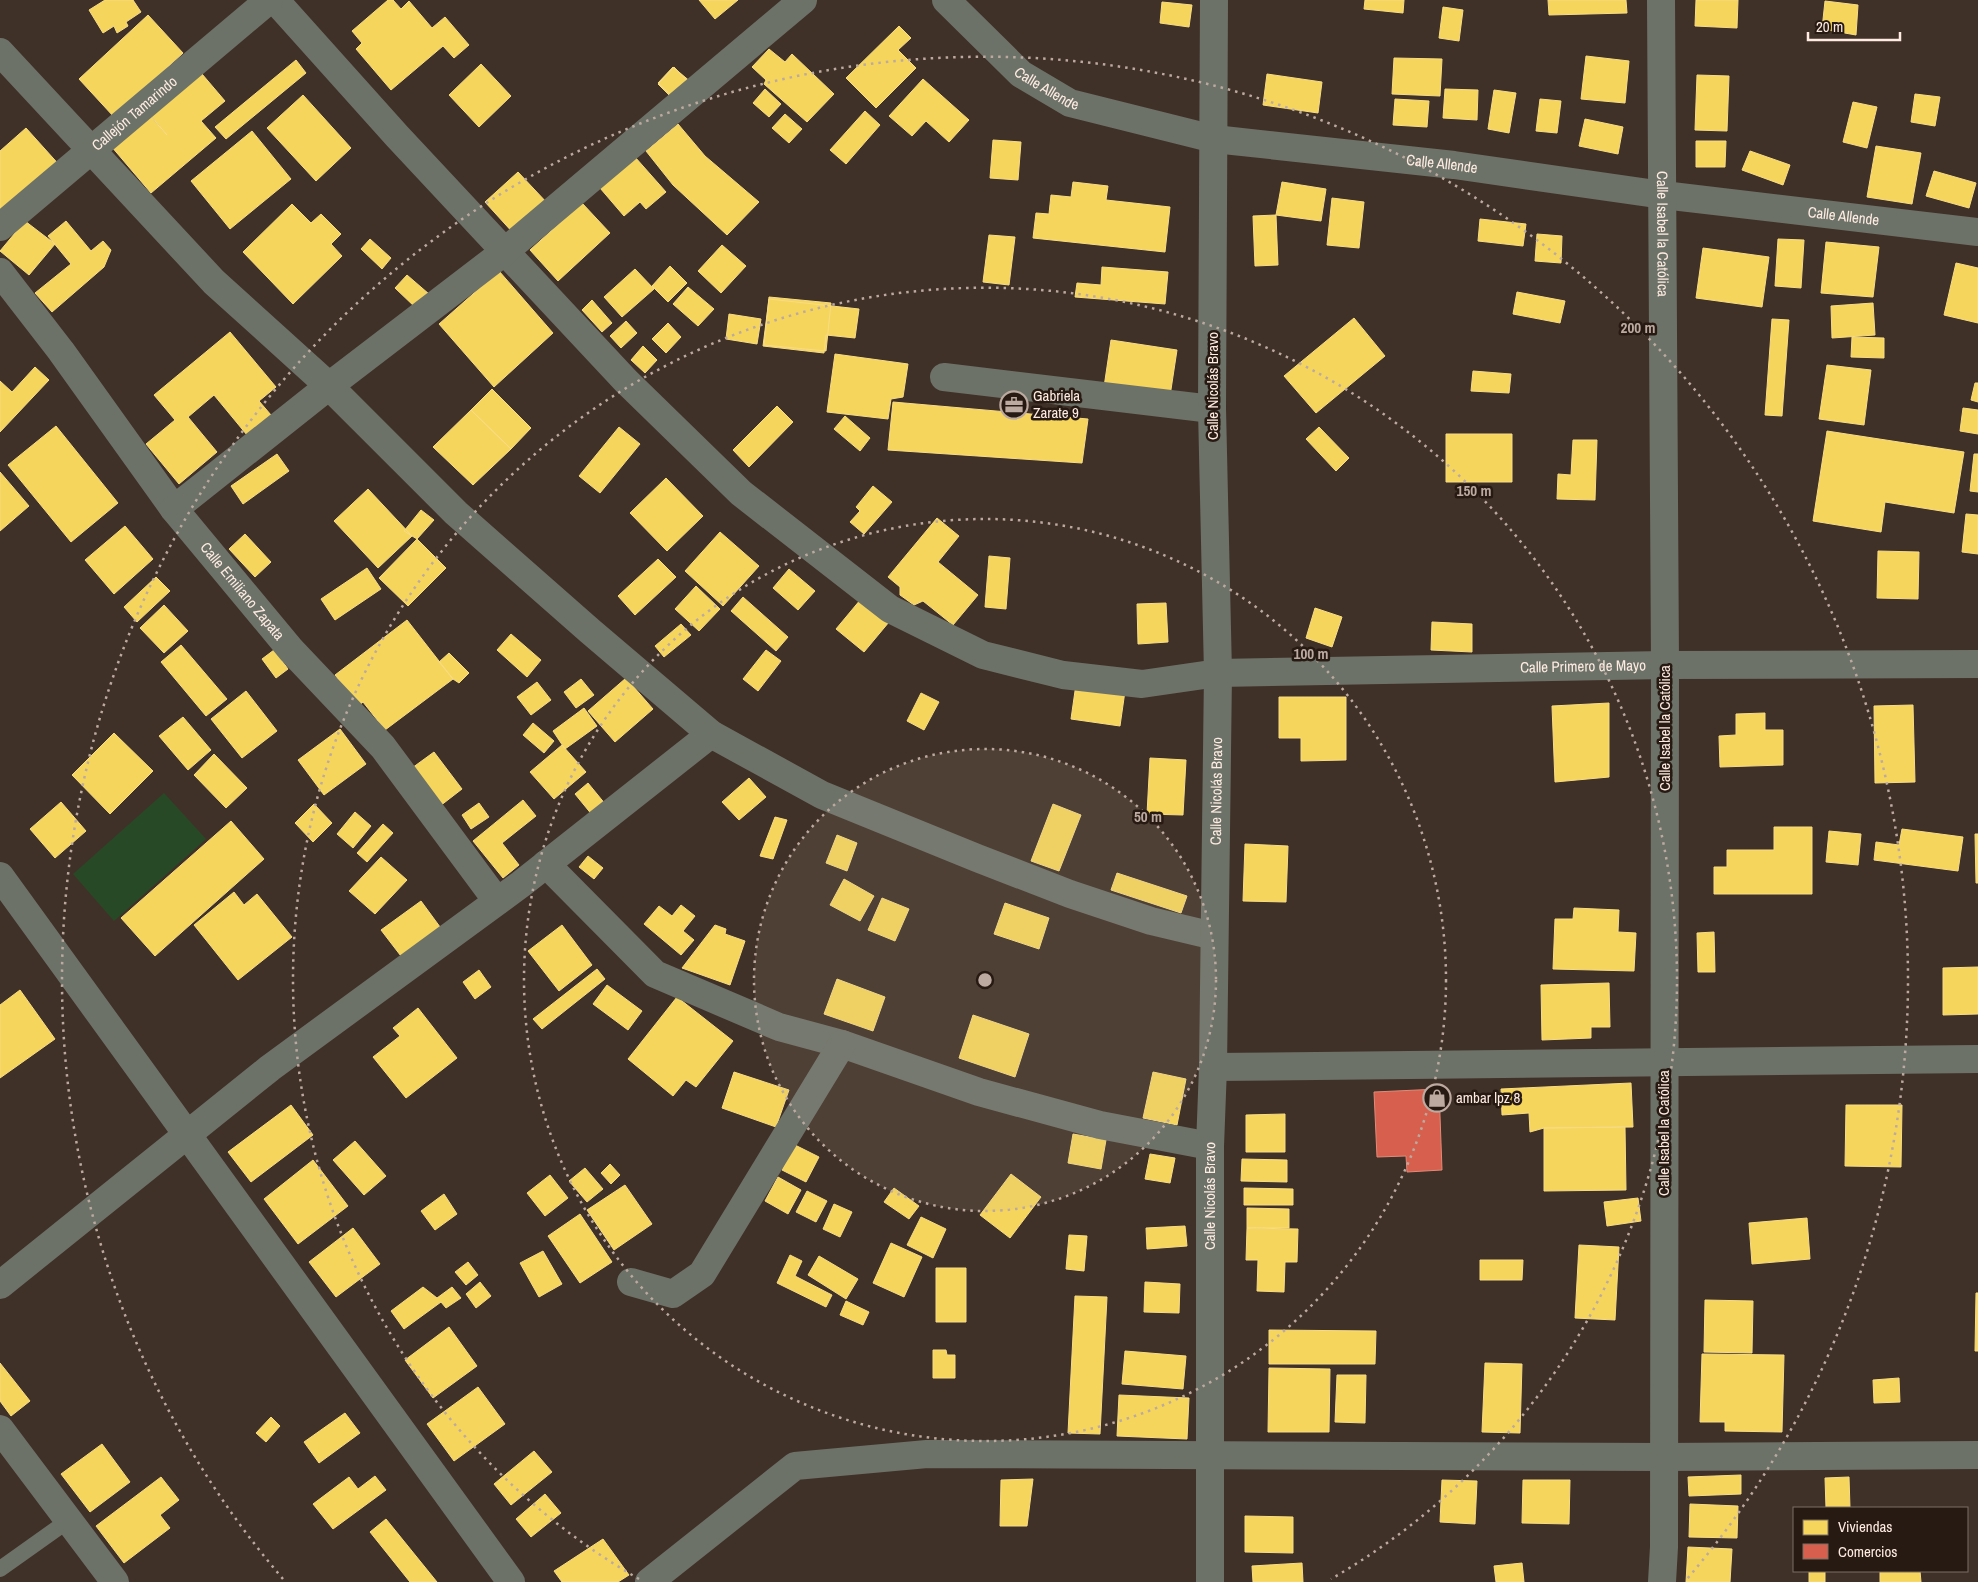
<svg xmlns="http://www.w3.org/2000/svg" width="1978" height="1582" font-family="'Archivo Narrow',sans-serif">
	<style>
		.green { fill: #274925 }
		.homes { fill: #f6d55c; stroke: #f8dc84 }
		.shops { fill: #d6604d; stroke: #e28a79 }
		.lines { fill: none; stroke-linecap: round; stroke-linejoin: round }
		.service { stroke: #6d7269; stroke-width: 16 }
		.minor { stroke: #6d7269; stroke-width: 28 }
		.ring { fill: none; stroke: #bcaaa0; stroke-width: 2.5; stroke-dasharray: 2.5 5 }
		.labels { text-anchor: middle; stroke-width: 5; stroke-linejoin: round; paint-order: stroke }
		.street-label { font-size: 15px; fill: #feebe1; stroke: #271a12 }
		.poi-label { font-size: 15px; fill: #feebe1; stroke: #271a12; text-anchor: start }
		.centre { fill: #bcaaa0; stroke: #271a12; stroke-width: 2.5 }
		.ring-label { font-size: 15px; text-anchor: middle; font-weight: bold; fill: #bcaaa0; stroke: #271a12; stroke-width: 5; stroke-linejoin: round; paint-order: stroke }
	</style>
	<rect width="100%" height="100%" fill="#403128"/>
	<path class="green" d="M164,793l42,46 -92,82 -41,-47z"/>
	<path class="homes" d="M105,0h28l8,12 -15,10 2,4 -11,7 -3,-7 -11,7 -14,-23z
		M388,0h5l8,9 8,-8 23,27 13,-11 24,28 -15,13 -11,-12 -52,44 -35,-41 6,-6 -10,-12z
		M699,0h39l-23,19z
		M1365,0h39l-1,13 -39,-4z
		M1548,0h78l1,13 -78,2z
		M1696,0h42l-1,28 -42,-2z
		M1825,1l33,4 -2,30 -34,-6z
		M1162,2l30,3 -3,22 -29,-4z
		M1443,7l20,3 -4,31 -20,-3z
		M148,15l35,38 -69,64 -35,-38z
		M899,26l12,12 -13,12 18,18 -40,40 -30,-30z
		M769,49l16,13 7,-8 42,40 -27,28 -43,-38 2,-4 -14,-13z
		M1586,56l43,5 -4,42 -44,-4z
		M1394,58l48,1 -2,37 -48,-2z
		M296,60l10,13 -80,66 -11,-12z
		M481,64l30,32 -32,31 -30,-32z
		M673,67l19,16 -15,17 -19,-17z
		M674,67l17,18 -16,16 -17,-17z
		M202,74l23,27 -24,20 15,17 -65,55 -40,-47 32,-38 24,27 -22,-26z
		M1267,74l55,8 -4,31 -55,-8z
		M1697,75l32,1 -2,55 -32,-1z
		M923,79l46,41 -20,22 -23,-21 -14,15 -23,-20z
		M765,89l16,15 -12,13 -16,-14z
		M1445,89l33,1 -1,30 -34,-2z
		M1494,90l22,3 -7,40 -21,-4z
		M1915,94l25,3 -5,29 -24,-4z
		M303,95l48,53 -35,33 -49,-53z
		M1395,99l34,2 -2,26 -34,-2z
		M1540,99l21,2 -4,32 -21,-2z
		M1853,102l24,5 -10,41 -24,-6z
		M865,111l15,14 -34,39 -16,-14z
		M785,114l17,15 -13,14 -17,-15z
		M1585,119l38,8 -5,27 -39,-8z
		M678,124l27,32 54,46 -32,33 -54,-50 -27,-34z
		M26,128l36,40 -62,55v-72z
		M252,131l39,48 -61,50 -39,-48z
		M993,140l28,2 -3,38 -28,-2z
		M1696,141h30l-1,26h-29z
		M1876,146l45,7 -9,51 -45,-7z
		M1750,151l40,14 -7,20 -41,-15z
		M635,157l31,35 -20,17 -6,-7 -16,14 -24,-28z
		M1934,171l42,12 -7,25 -43,-12z
		M518,172l31,33 -34,30 -30,-33z
		M1073,182l35,4 -2,14 64,7 -5,45 -132,-14 3,-25 13,1 2,-19 20,2z
		M1282,182l44,7 -5,32 -45,-6z
		M1332,198l32,4 -5,46 -32,-3z
		M582,203l28,30 -52,48 -28,-31z
		M292,204l19,19 10,-9 20,20 -10,10 11,12 -49,48 -50,-52z
		M1276,215l2,50 -23,1 -2,-50z
		M1480,219l46,5 -3,22 -45,-5z
		M25,221l30,23 -26,31 -29,-24z
		M66,221l25,30 12,-10 8,9 -7,17 -52,45 -17,-19 36,-29 -23,-28z
		M1537,234l25,2 -1,27 -26,-2z
		M989,235l26,2 -6,48 -26,-3z
		M370,239l21,19 -9,11 -21,-20z
		M1778,239l26,1 -3,48 -26,-2z
		M1826,242l53,5 -6,50 -52,-4z
		M722,245l24,21 -25,27 -23,-22z
		M1703,248l66,9 -7,50 -66,-9z
		M1956,263l22,5v55l-34,-8z
		M670,266l17,17 -19,19 -16,-16z
		M1102,267l66,5 -3,32 -90,-7 2,-14 24,2z
		M635,269l19,20 -32,28 -18,-20z
		M499,271l54,62 -59,54 -55,-63z
		M407,275l22,19 -13,14 -21,-20z
		M688,287l26,22 -16,17 -25,-22z
		M1517,292l48,9 -5,22 -47,-9z
		M769,297l62,6 -5,48 -62,-6z
		M769,299l90,10 -4,29 -29,-3 -2,18 -61,-7z
		M592,300l20,23 -10,9 -20,-22z
		M1873,303l2,32 -43,3 -1,-32z
		M729,314l32,5 -4,25 -31,-5z
		M1354,318l31,38 -69,57 -32,-37z
		M1772,319l17,1 -7,96 -17,-1z
		M626,321l11,12 -16,15 -11,-12z
		M668,323l13,14 -15,16 -14,-14z
		M230,332l46,55 -17,14 12,14 -24,20 -33,-40 -26,22 29,35 -38,32 -33,-40 29,-24 -21,-25z
		M1852,337l32,1v20l-33,-1z
		M1111,340l66,10 -7,46 -66,-9z
		M643,346l14,14 -12,13 -14,-13z
		M835,354l73,10 -5,33 -12,2 -3,20 -61,-7z
		M1827,365l44,5 -7,55 -45,-6z
		M35,367l14,13 -49,52v-51l12,11z
		M1473,371l38,3 -2,19 -38,-2z
		M1975,383h3v19l-7,-2z
		M492,389l39,39 -20,21 -40,-39z
		M893,402l195,17 -6,44 -194,-13z
		M777,406l16,16 -44,45 -16,-17z
		M1963,408l15,2v24l-18,-3z
		M471,410l40,39 -38,36 -40,-38z
		M845,416l25,22 -10,13 -26,-22z
		M56,426l62,77 -47,39 -63,-77z
		M619,427l21,17 -40,49 -21,-17z
		M1319,427l30,31 -13,13 -30,-32z
		M1827,431l137,21 -10,61 -69,-11 -4,30 -68,-11z
		M1446,434h66v48h-66z
		M1573,440h24l-2,60 -38,-1 1,-25 13,1z
		M277,454l12,17 -46,33 -12,-18z
		M1974,454h4v38l-8,-1z
		M0,472l29,34 -29,25z
		M666,478l37,38 -36,35 -37,-38z
		M873,486l19,16 -28,32 -14,-12 10,-11 -4,-4z
		M368,489l44,47 -34,32 -44,-47z
		M421,510l13,10 -17,19 -13,-8z
		M1966,514l12,1v39l-16,-2z
		M937,518l22,18 -21,26 40,33 -25,30 -30,-24 -9,4 -14,-10v-8l-12,-10z
		M125,526l28,33 -39,35 -29,-34z
		M720,532l39,34 -36,40 -38,-35z
		M245,534l26,28 -16,15 -26,-28z
		M417,539l29,29 -38,38 -29,-28z
		M1878,551l41,1 -1,47 -41,-1z
		M989,556l21,2 -4,51 -21,-2z
		M658,559l18,18 -41,38 -17,-19z
		M367,568l14,21 -46,31 -14,-21z
		M789,569l26,22 -17,19 -25,-22z
		M156,577l14,14 -33,31 -13,-15z
		M696,586l24,23 -21,22 -24,-22z
		M743,597l45,40 -12,14 -45,-40z
		M861,599l28,23 -25,30 -28,-23z
		M1166,603l2,39 -30,2 -1,-40z
		M164,605l24,26 -24,22 -24,-25z
		M1315,608l27,9 -10,30 -26,-9z
		M407,620l46,59 -68,51 -22,-28 -5,4 -23,-31z
		M1432,622l40,2v28l-41,-2z
		M681,624l10,11 -27,22 -9,-11z
		M511,634l30,26 -14,17 -30,-27z
		M181,645l46,54 -21,17 -45,-54z
		M274,650l14,19 -12,9 -14,-19z
		M766,650l15,11 -23,30 -15,-12z
		M449,653l20,20 -10,10 -6,-4 -14,-17z
		M626,678l27,31 -38,33 -27,-31z
		M581,679l13,16 -18,13 -12,-16z
		M537,682l14,18 -20,15 -14,-18z
		M1076,684l49,7 -5,35 -49,-7z
		M246,691l31,40 -35,27 -31,-39z
		M921,693l18,9 -15,28 -17,-9z
		M1279,697h67v63l-45,1v-23h-22z
		M1609,703v74l-54,5 -3,-76z
		M1913,705l2,77 -40,1 -1,-77z
		M584,708l13,18 -32,23 -12,-18z
		M1765,713v17h18v35l-63,2 -1,-31 17,-1v-21z
		M183,717l28,33 -23,20 -29,-34z
		M533,723l21,18 -10,12 -21,-18z
		M340,729l26,35 -42,31 -26,-35z
		M114,733l39,38 -43,43 -38,-39z
		M562,745l24,27 -32,27 -24,-27z
		M434,752l28,37 -22,17 -28,-38z
		M214,754l33,34 -21,20 -32,-33z
		M1150,758l36,2 -3,55 -36,-1z
		M749,778l17,19 -27,23 -17,-18z
		M588,783l18,22 -13,11 -18,-22z
		M523,800l13,16 -34,27 17,22 -16,13 -30,-37z
		M61,802l25,29 -31,27 -25,-29z
		M479,803l10,14 -18,12 -9,-14z
		M314,804l18,19 -19,19 -18,-19z
		M1053,804l28,11 -22,56 -28,-10z
		M355,812l16,14 -18,22 -16,-14z
		M775,817l12,3 -14,39 -13,-3z
		M231,821l33,38 -109,97 -34,-38z
		M383,824l10,9 -26,29 -10,-9z
		M1774,827h38v67h-98v-27h13v-17h47z
		M1902,829l61,8 -5,34 -84,-11 2,-18 23,3z
		M1829,831l32,3 -3,31 -32,-3z
		M1975,834h3v49h-2z
		M837,835l20,8 -10,28 -21,-8z
		M1245,844l43,2 -2,56 -43,-1z
		M588,856l15,12 -9,11 -15,-12z
		M381,857l26,23 -32,34 -26,-23z
		M1117,873l70,23 -6,17 -70,-23z
		M844,879l30,17 -14,25 -30,-16z
		M234,892l10,13 13,-11 35,43 -54,43 -44,-55z
		M882,898l27,11 -14,32 -27,-11z
		M421,901l22,30 -39,29 -23,-30z
		M1005,903l44,15 -10,31 -45,-15z
		M681,905l14,11 -12,15 11,9 -13,15 -37,-31 15,-18 13,10z
		M1574,908l45,2 -1,22 18,1 -2,38 -81,-2 2,-50h18z
		M562,925l30,40 -33,26 -31,-40z
		M715,925l11,4 -1,5 20,7 -15,44 -48,-17z
		M1714,932l1,40h-17l-1,-39z
		M1978,967v47l-35,1v-47z
		M597,969l8,10 -63,50 -9,-10z
		M479,970l12,17 -16,12 -12,-17z
		M837,979l48,18 -12,34 -49,-17z
		M1609,983l1,44h-19v11l-49,2 -1,-55z
		M607,985l35,26 -14,19 -35,-26z
		M20,990l35,49 -55,39v-73z
		M677,997l56,44 -37,46 -10,-7 -13,16 -45,-37z
		M418,1008l39,50 -51,40 -33,-41 27,-21 -7,-8z
		M973,1015l56,19 -14,43 -56,-19z
		M734,1072l55,18 -13,37 -54,-19z
		M1153,1072l33,7 -9,46 -34,-7z
		M1631,1083l2,44 -89,1 -14,4 -1,-19 -27,2 -1,-26z
		M291,1105l22,30 -62,47 -23,-30z
		M1846,1105h56l-1,62 -56,-1z
		M1285,1114v38h-39v-37z
		M1625,1127l1,63 -82,1v-63z
		M1073,1134l33,6 -5,29 -33,-6z
		M355,1141l31,35 -22,19 -31,-35z
		M795,1145l24,12 -13,25 -24,-12z
		M1150,1154l25,4 -5,25 -25,-4z
		M1242,1159l45,1v22l-46,-1z
		M313,1160l35,46 -50,38 -34,-45z
		M610,1164l10,11 -9,9 -10,-11z
		M585,1168l18,21 -16,13 -18,-21z
		M1011,1174l30,23 -31,41 -30,-23z
		M550,1175l18,23 -23,18 -18,-23z
		M778,1177l23,13 -13,24 -23,-13z
		M625,1185l27,39 -38,26 -27,-40z
		M894,1188l25,18 -10,13 -25,-17z
		M1244,1188l49,1v16h-49z
		M807,1191l20,10 -11,21 -20,-10z
		M444,1194l13,20 -22,16 -14,-19z
		M1638,1198l3,23 -34,5 -3,-24z
		M834,1204l18,8 -12,25 -17,-8z
		M1247,1208l42,1v19h-42z
		M580,1214l32,48 -32,21 -32,-47z
		M921,1217l25,12 -13,29 -26,-13z
		M1807,1218l3,41 -58,5 -3,-41z
		M1185,1226l2,20 -40,3 -1,-21z
		M353,1228l27,36 -44,33 -27,-35z
		M1247,1228l51,1 -1,33h-12l-1,30 -27,-1 1,-31h-12z
		M1069,1235l18,1 -3,35 -18,-2z
		M891,1243l31,14 -18,40 -31,-14z
		M1579,1245l40,2 -4,73 -40,-2z
		M543,1251l19,33 -23,13 -19,-34z
		M790,1255l12,6 -7,15 37,19 -6,12 -49,-24z
		M819,1256l39,23 -12,20 -38,-24z
		M1480,1260h43l-1,20h-42z
		M468,1262l10,13 -12,10 -11,-13z
		M936,1268h30v54h-30z
		M480,1282l11,14 -15,12 -10,-14z
		M1145,1282l35,2 -1,29 -35,-1z
		M423,1287l14,11 15,-11 9,11 -15,10 -5,-6 -37,27 -13,-18z
		M1976,1293h2v58h-3z
		M1075,1296l32,1 -7,137 -32,-1z
		M1705,1300l48,1 -1,52 -48,-1z
		M846,1301l23,11 -6,13 -23,-10z
		M449,1327l28,39 -44,32 -28,-38z
		M1269,1330l107,1 -1,33h-106z
		M933,1350h13l1,5h8v23h-22z
		M1125,1351l61,5 -3,33 -61,-5z
		M1702,1354l82,1 -2,77 -57,-1v-9h-25z
		M0,1363l30,38 -19,15 -11,-15z
		M1485,1363l37,1 -2,69 -38,-1z
		M1269,1368l61,1 -1,63h-61z
		M1337,1375h29l-1,48 -30,-1z
		M1899,1378l1,24 -26,1 -1,-23z
		M478,1387l27,37 -51,37 -27,-37z
		M1119,1395l70,3 -2,41 -70,-3z
		M345,1413l15,20 -41,30 -15,-21z
		M271,1417l9,9 -14,16 -10,-9z
		M102,1444l28,38 -40,30 -29,-38z
		M534,1451l18,21 -41,33 -17,-21z
		M1741,1475v19l-52,2 -1,-19z
		M375,1476l11,14 -53,39 -20,-25 36,-27 9,12z
		M161,1477l18,23 -19,15 10,13 -46,35 -28,-37z
		M1849,1477l1,31h-24l-1,-30z
		M1033,1479l-6,47h-27l1,-46z
		M1442,1480l35,1 -2,43 -35,-2z
		M1523,1480h47l-1,44 -47,-1z
		M545,1494l16,19 -30,24 -15,-18z
		M1690,1504l48,2 -1,32 -48,-1z
		M1245,1516l48,1v36l-48,-1z
		M386,1519l51,63h-27l-40,-50z
		M603,1539l26,36 -11,7h-56l-8,-11z
		M1688,1547l44,2 -2,33h-44z
		M1302,1563l1,19h-50l-1,-16z
		M1522,1563l2,19h-28l-2,-16z
		M1809,1571h16v11h-16z
		M1920,1571l1,11h-41v-10z"/>
	<path class="shops" d="M1439,1089l3,81 -35,2 -1,-16 -29,1 -3,-65z"/>
	<g class="lines">
		<path class="service" d="M0,1569l69,-49"/>
		<g class="minor">
			<path id="s1" d="M275,0l122,136 229,245 115,112 149,116 93,46 80,20 79,9 76,-11 447,-8 313,-1"/>
			<path id="s2" d="M946,0l75,74 49,29 144,36 240,26 209,30 315,37"/>
			<path id="s3" d="M1661,0l4,665 -1,882 -2,35"/>
			<path d="M0,52l214,230 115,104 127,127 134,118 121,103 111,61 155,63 93,36 81,27 63,15"/>
			<path id="s4" d="M0,227l269,-227"/>
			<path id="s5" d="M0,272l61,79 113,158 117,141 92,97 114,154"/>
			<path d="M944,377l268,32"/>
			<path d="M174,509l155,-123 175,-134 299,-252"/>
			<path d="M546,864l109,110 124,53 63,17 137,48 121,33 110,21"/>
			<path d="M0,876l511,706"/>
			<path d="M1213,1067l765,-8"/>
			<path d="M631,1282l42,12 29,-20 140,-230"/>
			<path d="M0,1285l270,-217 251,-184 190,-150"/>
			<path d="M0,1429l115,153"/>
			<path d="M649,1582l146,-116 132,-12 737,3 314,-2"/>
			<path id="s6" d="M1210,1582v-436l3,-79 5,-394 -6,-264 2,-409"/>
		</g>
	</g>
	<circle cx="985" cy="980" r="231" fill="#bcaaa0" fill-opacity=".12"/>
	<g class="ring">
		<circle cx="985" cy="980" r="231"/>
		<circle cx="985" cy="980" r="461"/>
		<path d="M639 1579A692 692 0 1 1 1331 1579"/>
		<path d="M283 1579A923 923 0 1 1 1687 1579"/>
	</g>
	<defs>
		<g id="office-ring" transform="scale(1.4375)"><circle r="9.5" fill="#271a12" stroke="#bcaaa0" stroke-width="1.5"/><path d="M-6-3h4V-5.5h4V-3h4V5H-6ZM-1-4.5V-3h2v-1.5ZM-6 0V1H6V0Z" fill="#bcaaa0"/></g>
		<g id="shop-ring" transform="scale(1.4375)"><circle r="9.5" fill="#271a12" stroke="#bcaaa0" stroke-width="1.5"/><path d="M-5-2.5h2.3a2.7 3.5 0 0 1 5.4 0H5L5.5 6h-11ZM-1.5-2.5h3a1.5 2.3 0 0 0-3 0Z" fill="#bcaaa0"/></g>
	</defs>
	<g fill-rule="evenodd">
		<use href="#office-ring" x="1014" y="405"/>
		<use href="#shop-ring" x="1437" y="1098"/>
	</g>
	<g class="labels">
		<g class="street-label">
			<text dy="5" stroke="none"><textPath href="#s2" startOffset="135">Calle Allende</textPath></text>
			<text dy="5" stroke="none"><textPath href="#s4" startOffset="176">Callejón Tamarindo</textPath></text>
			<text dy="5" stroke="none"><textPath href="#s2" startOffset="540">Calle Allende</textPath></text>
			<text dy="5" stroke="none"><textPath href="#s2" startOffset="945">Calle Allende</textPath></text>
			<text dy="5" stroke="none"><textPath href="#s3" startOffset="234">Calle Isabel la Católica</textPath></text>
			<text transform="translate(1213 386) rotate(-90)" y="5">Calle Nicolás Bravo</text>
			<text dy="5" stroke="none"><textPath href="#s5" startOffset="401">Calle Emiliano Zapata</textPath></text>
			<text dy="5" stroke="none"><textPath href="#s1" startOffset="1575">Calle Primero de Mayo</textPath></text>
			<text transform="translate(1665 728) rotate(-90)" y="5">Calle Isabel la Católica</text>
			<text dy="5" stroke="none"><textPath href="#s6" startOffset="791">Calle Nicolás Bravo</textPath></text>
			<text transform="translate(1664 1133) rotate(-90)" y="5">Calle Isabel la Católica</text>
			<text dy="5" stroke="none"><textPath href="#s6" startOffset="386">Calle Nicolás Bravo</textPath></text>
		</g>
		<g class="poi-label">
			<text x="1033" y="401">Gabriela<tspan x="1033" dy="17">Zarate 9</tspan></text>
			<text x="1456" y="1103">ambar lpz 8</text>
		</g>
	</g>
	<circle cx="985" cy="980" r="8" class="centre"/>
	<g class="ring-label">
		<text x="1638" y="333">200 m</text>
		<text x="1474" y="496">150 m</text>
		<text x="1311" y="659">100 m</text>
		<text x="1148" y="822">50 m</text>
	</g>
	<rect x="1793" y="1507" width="175" height="65" fill="#271a12" stroke="#7d6e65"/>
	<rect x="1803" y="1520" width="25" height="15" fill="#f6d55c" stroke="#7d6e65"/>
	<text x="1838" y="1532" font-size="15" fill="#feebe1">Viviendas</text>
	<rect x="1803" y="1544" width="25" height="15" fill="#d6604d" stroke="#7d6e65"/>
	<text x="1838" y="1557" font-size="15" fill="#feebe1">Comercios</text>
	<path d="M1808 32v8h92v-8" fill="none" stroke="#feebe1" stroke-width="2.5"/>
	<text x="1816" y="32" font-size="15" fill="#feebe1" stroke="#271a12" stroke-width="4" paint-order="stroke">20 m</text>
</svg>
